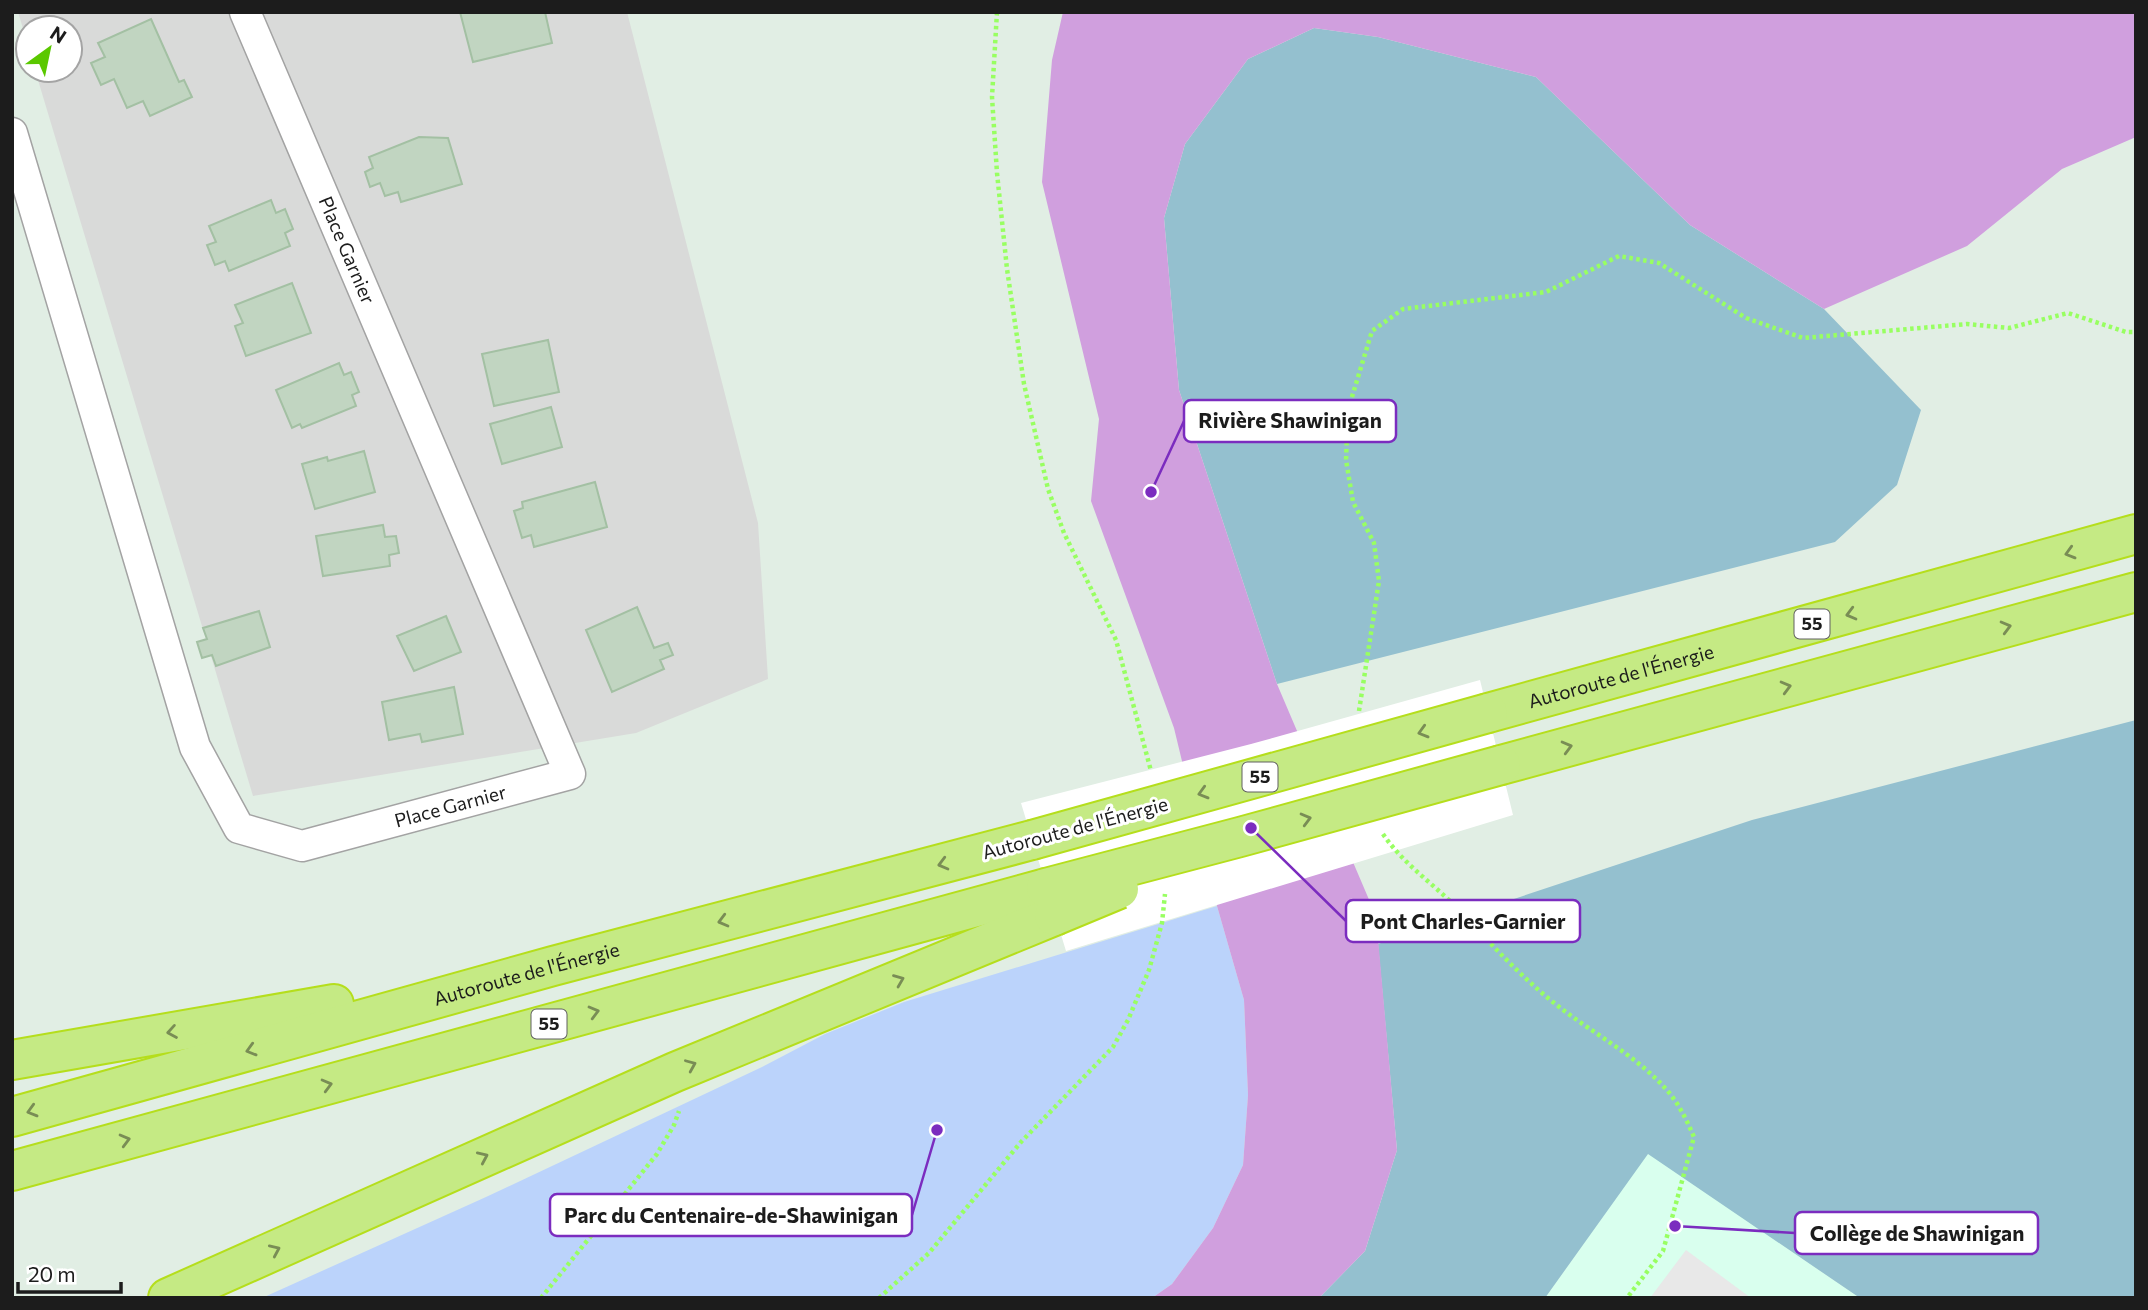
<svg xmlns="http://www.w3.org/2000/svg" width="2148" height="1310" font-family="Commissioner,sans-serif">
	<style>
		.residential { fill: #d9dad9 }
		.education { fill: #d9ffee }
		.forest { fill: #94c0cf }
		.park { fill: #bbd3fb }
		.parking { fill: #e8e8e8 }
		.water { fill: #d09fde }
		.pier { fill: #fff }
		.building { fill: #c1d5c1; stroke: #a3c0a3; stroke-width: 2 }
		.lines { fill: none; stroke-linecap: round; stroke-linejoin: round }
		.minor-casing { stroke: #a3a3a3; stroke-width: 33 }
		.motorway-casing { stroke: #b5de1c; stroke-width: 42 }
		.path { stroke: #98ff61; stroke-width: 4.5; stroke-dasharray: 3.5 3.5; stroke-linecap: butt }
		.minor { stroke: #fff; stroke-width: 30 }
		.motorway { stroke: #c5ea84; stroke-width: 38 }
		.motorway-bridge-casing { stroke: #b5de1c; stroke-width: 42; stroke-linecap: butt }
		.motorway-bridge { stroke: #c5ea84; stroke-width: 38 }
		.oneway { stroke: #798d55 }
		.labels { text-anchor: middle; stroke-width: 6; stroke-linejoin: round; paint-order: stroke }
		.shield { fill: #fff; stroke: #606060; stroke-width: 2 }
		.shield-label { font-size: 18px; font-weight: bold; fill: #1c1c1c }
		.street-label { font-size: 19px; fill: #1c1c1c; stroke: #fff }
		.leader { fill: none; stroke: #7b2cbf; stroke-width: 2.5 }
		.callout-dot { fill: #7b2cbf; stroke: #fff; stroke-width: 2.5 }
		.callout { fill: #fff; stroke: #7b2cbf; stroke-width: 2.5 }
		.callout-label { font-size: 21px; text-anchor: middle; font-weight: bold; fill: #1c1c1c }
	</style>
	<rect width="100%" height="100%" fill="#e1eee4"/>
	<path class="residential" d="M18,12h609l131,511 10,156 -132,54 -383,63 -218,-726h35v-42h-42v17z"/>
	<path class="education" d="M1648,1153l212,145h-315z"/>
	<path class="forest" d="M1314,28l64,9 158,40 154,148 134,84 97,101 -24,75 -62,57 -558,142 -98,-294 -15,-172 21,-74 63,-85z
		M2136,720v578h-276l-212,-144 -103,144h-226l46,-47 32,-101 -19,-206 374,-124z"/>
	<path class="park" d="M1217,906l27,94 4,95 -5,70 -30,63 -41,56 -20,14h-890l224,-101 276,-130 63,-33 79,-32z"/>
	<path class="parking" d="M1686,1250l65,48h-101z"/>
	<path class="water" d="M1063,12h1073v125l-74,32 -95,77 -143,63 -134,-84 -154,-148 -158,-40 -64,-9 -66,31 -63,85 -21,74 15,172 98,294 99,232 21,234 -32,101 -46,47h-167l20,-14 41,-56 30,-63 5,-70 -4,-95 -27,-94 -43,-178 -83,-227 8,-82 -57,-237 10,-122z"/>
	<path class="pier" d="M1480,680l33,135 -447,136 -45,-148 230,-59z"/>
	<path class="building" d="M460,12h85l7,31 -79,19z
		M151,19l28,63 5,-2 8,17 -42,19 -7,-15 -16,7 -13,-29 -13,6 -10,-22 14,-6 -7,-14z
		M419,137l29,1 14,46 -61,18 -3,-10 -13,4 -5,-13 -10,4 -5,-15 8,-4 -4,-11z
		M271,200l5,13 9,-4 8,20 -8,4 5,13 -61,25 -4,-10 -10,4 -8,-20 9,-3 -7,-16z
		M292,283l19,50 -65,23 -11,-30 8,-3 -8,-18z
		M548,340l11,52 -65,14 -12,-52z
		M339,363l5,12 7,-3 8,20 -7,3 4,11 -54,22 -2,-4 -8,4 -16,-38z
		M551,407l11,40 -60,17 -12,-40z
		M364,451l11,41 -60,17 -13,-45 25,-7 1,4z
		M595,482l12,45 -73,20 -3,-12 -9,3 -8,-27 9,-3 -1,-6z
		M383,525l2,12 11,-1 3,17 -10,2 1,11 -67,10 -7,-40z
		M637,607l17,41 14,-5 5,12 -13,5 4,9 -52,23 -26,-62z
		M259,611l11,36 -54,19 -4,-11 -10,3 -5,-16 10,-3 -4,-11z
		M446,616l15,36 -47,19 -17,-35z
		M454,687l9,47 -41,8 -2,-8 -31,6 -7,-38z"/>
	<g class="lines">
		<g class="minor-casing">
			<g id="minor">
				<path id="s1" d="M12,133l183,614 44,81 63,18 268,-72 -325,-762"/>
			</g>
		</g>
		<g class="motorway-casing">
			<g id="motorway">
				<path id="s2" d="M1488,713l648,-179"/>
				<path d="M1501,765l635,-173"/>
				<path d="M12,1060l322,-56"/>
				<path id="s3" d="M12,1117l541,-151 479,-126"/>
				<path d="M12,1171l1034,-283"/>
				<path d="M168,1298l507,-226 379,-156"/>
			</g>
		</g>
		<path class="path" d="M997,12l-5,85 5,76 10,96 17,115 24,105 16,44 52,107 35,131
			M1359,711l20,-130 -5,-38 -21,-41 -7,-42 2,-50 24,-79 31,-22 143,-17 73,-36 40,7 87,55 57,20 164,-14 42,4 59,-15 58,19h10
			M1383,834c18,27 45,46 68,68 35,36 67,73 107,104 37,29 83,52 113,89 10,13 17,28 23,42l-31,114 -36,47
			M541,1298l116,-144 17,-29 5,-14
			M879,1298l50,-45 92,-111 92,-95 15,-27 21,-50 13,-47 3,-29"/>
		<use href="#minor" class="minor"/>
		<use href="#motorway" class="motorway"/>
		<g class="motorway-bridge-casing">
			<path id="motorway-bridge" d="M1032,840l456,-127
				M1046,888l194,-51 261,-72
				M1054,916l65,-27"/>
		</g>
		<use href="#motorway-bridge" class="motorway-bridge"/>
	</g>
	<defs><path id="oneway-chevron" d="M-2-3.5L2.5 0L-2 3.5" fill="none" stroke-width="1.6" stroke-linecap="round" stroke-linejoin="round" transform="scale(1.75)"/></defs>
	<g class="oneway">
		<use href="#oneway-chevron" transform="translate(2070 553) rotate(164)"/>
		<use href="#oneway-chevron" transform="translate(1851 614) rotate(165)"/>
		<use href="#oneway-chevron" transform="translate(2006 627) rotate(-15)"/>
		<use href="#oneway-chevron" transform="translate(1786 687) rotate(-15)"/>
		<use href="#oneway-chevron" transform="translate(1423 732) rotate(164)"/>
		<use href="#oneway-chevron" transform="translate(1567 747) rotate(-15)"/>
		<use href="#oneway-chevron" transform="translate(1203 793) rotate(164)"/>
		<use href="#oneway-chevron" transform="translate(1306 819) rotate(-15)"/>
		<use href="#oneway-chevron" transform="translate(943 864) rotate(165)"/>
		<use href="#oneway-chevron" transform="translate(723 921) rotate(165)"/>
		<use href="#oneway-chevron" transform="translate(899 980) rotate(-22)"/>
		<use href="#oneway-chevron" transform="translate(594 1012) rotate(-15)"/>
		<use href="#oneway-chevron" transform="translate(172 1032) rotate(170)"/>
		<use href="#oneway-chevron" transform="translate(251 1050) rotate(164)"/>
		<use href="#oneway-chevron" transform="translate(691 1065) rotate(-23)"/>
		<use href="#oneway-chevron" transform="translate(327 1085) rotate(-15)"/>
		<use href="#oneway-chevron" transform="translate(32 1111) rotate(164)"/>
		<use href="#oneway-chevron" transform="translate(125 1140) rotate(-15)"/>
		<use href="#oneway-chevron" transform="translate(483 1157) rotate(-24)"/>
		<use href="#oneway-chevron" transform="translate(275 1250) rotate(-24)"/>
	</g>
	<g class="labels">
		<g class="shield">
			<rect x="1794.5" y="609.5" width="35" height="29" rx="5"/>
			<rect x="1242.5" y="762.5" width="35" height="29" rx="5"/>
			<rect x="531.5" y="1009.5" width="35" height="29" rx="5"/>
		</g>
		<g class="shield-label">
			<text x="1812" y="630">55</text>
			<text x="1260" y="783">55</text>
			<text x="549" y="1030">55</text>
		</g>
		<g class="street-label">
			<text transform="translate(347 250) rotate(67)" y="7">Place Garnier</text>
			<text dy="7" stroke="none"><textPath href="#s2" startOffset="138">Autoroute de l'Énergie</textPath></text>
			<text dy="7" stroke="none"><textPath href="#s1" startOffset="952">Place Garnier</textPath></text>
			<text transform="translate(1075 828) rotate(-15)" y="7">Autoroute de l'Énergie</text>
			<text dy="7" stroke="none"><textPath href="#s3" startOffset="534">Autoroute de l'Énergie</textPath></text>
		</g>
	</g>
	<path class="leader" d="M1151 492L1184 421M1251 828L1346 921M937 1130L912 1215M1675 1226L1795 1233"/>
	<g class="callout-dot">
		<circle cx="1151" cy="492" r="7"/>
		<circle cx="1251" cy="828" r="7"/>
		<circle cx="937" cy="1130" r="7"/>
		<circle cx="1675" cy="1226" r="7"/>
	</g>
	<g class="callout">
		<rect x="1184" y="400" width="212" height="42" rx="7"/>
		<rect x="1346" y="900" width="234" height="42" rx="7"/>
		<rect x="550" y="1194" width="362" height="42" rx="7"/>
		<rect x="1795" y="1212" width="243" height="42" rx="7"/>
	</g>
	<g class="callout-label">
		<text x="1290" y="428">Rivière Shawinigan</text>
		<text x="1463" y="929">Pont Charles-Garnier</text>
		<text x="731" y="1223">Parc du Centenaire-de-Shawinigan</text>
		<text x="1917" y="1241">Collège de Shawinigan</text>
	</g>
	<rect width="2148" height="1310" fill="none" stroke="#1c1c1c" stroke-width="28"/>
	<g transform="translate(49 49) rotate(33)"><circle r="33" fill="#ffffff" stroke="#a4a4a4" stroke-width="2"/>
	<path d="M0-5L12 26L0 18L-12 26Z" fill="#5ac800"/>
	<text y="-10" font-size="19" font-weight="bold" text-anchor="middle" fill="#1c1c1c">N</text>
	</g>
	<path d="M18 1282v10h103v-10" fill="none" stroke="#1c1c1c" stroke-width="3.5"/>
	<text x="28" y="1282" font-size="21" fill="#1c1c1c" stroke="#ffffff" stroke-width="5" paint-order="stroke">20 m</text>
</svg>
